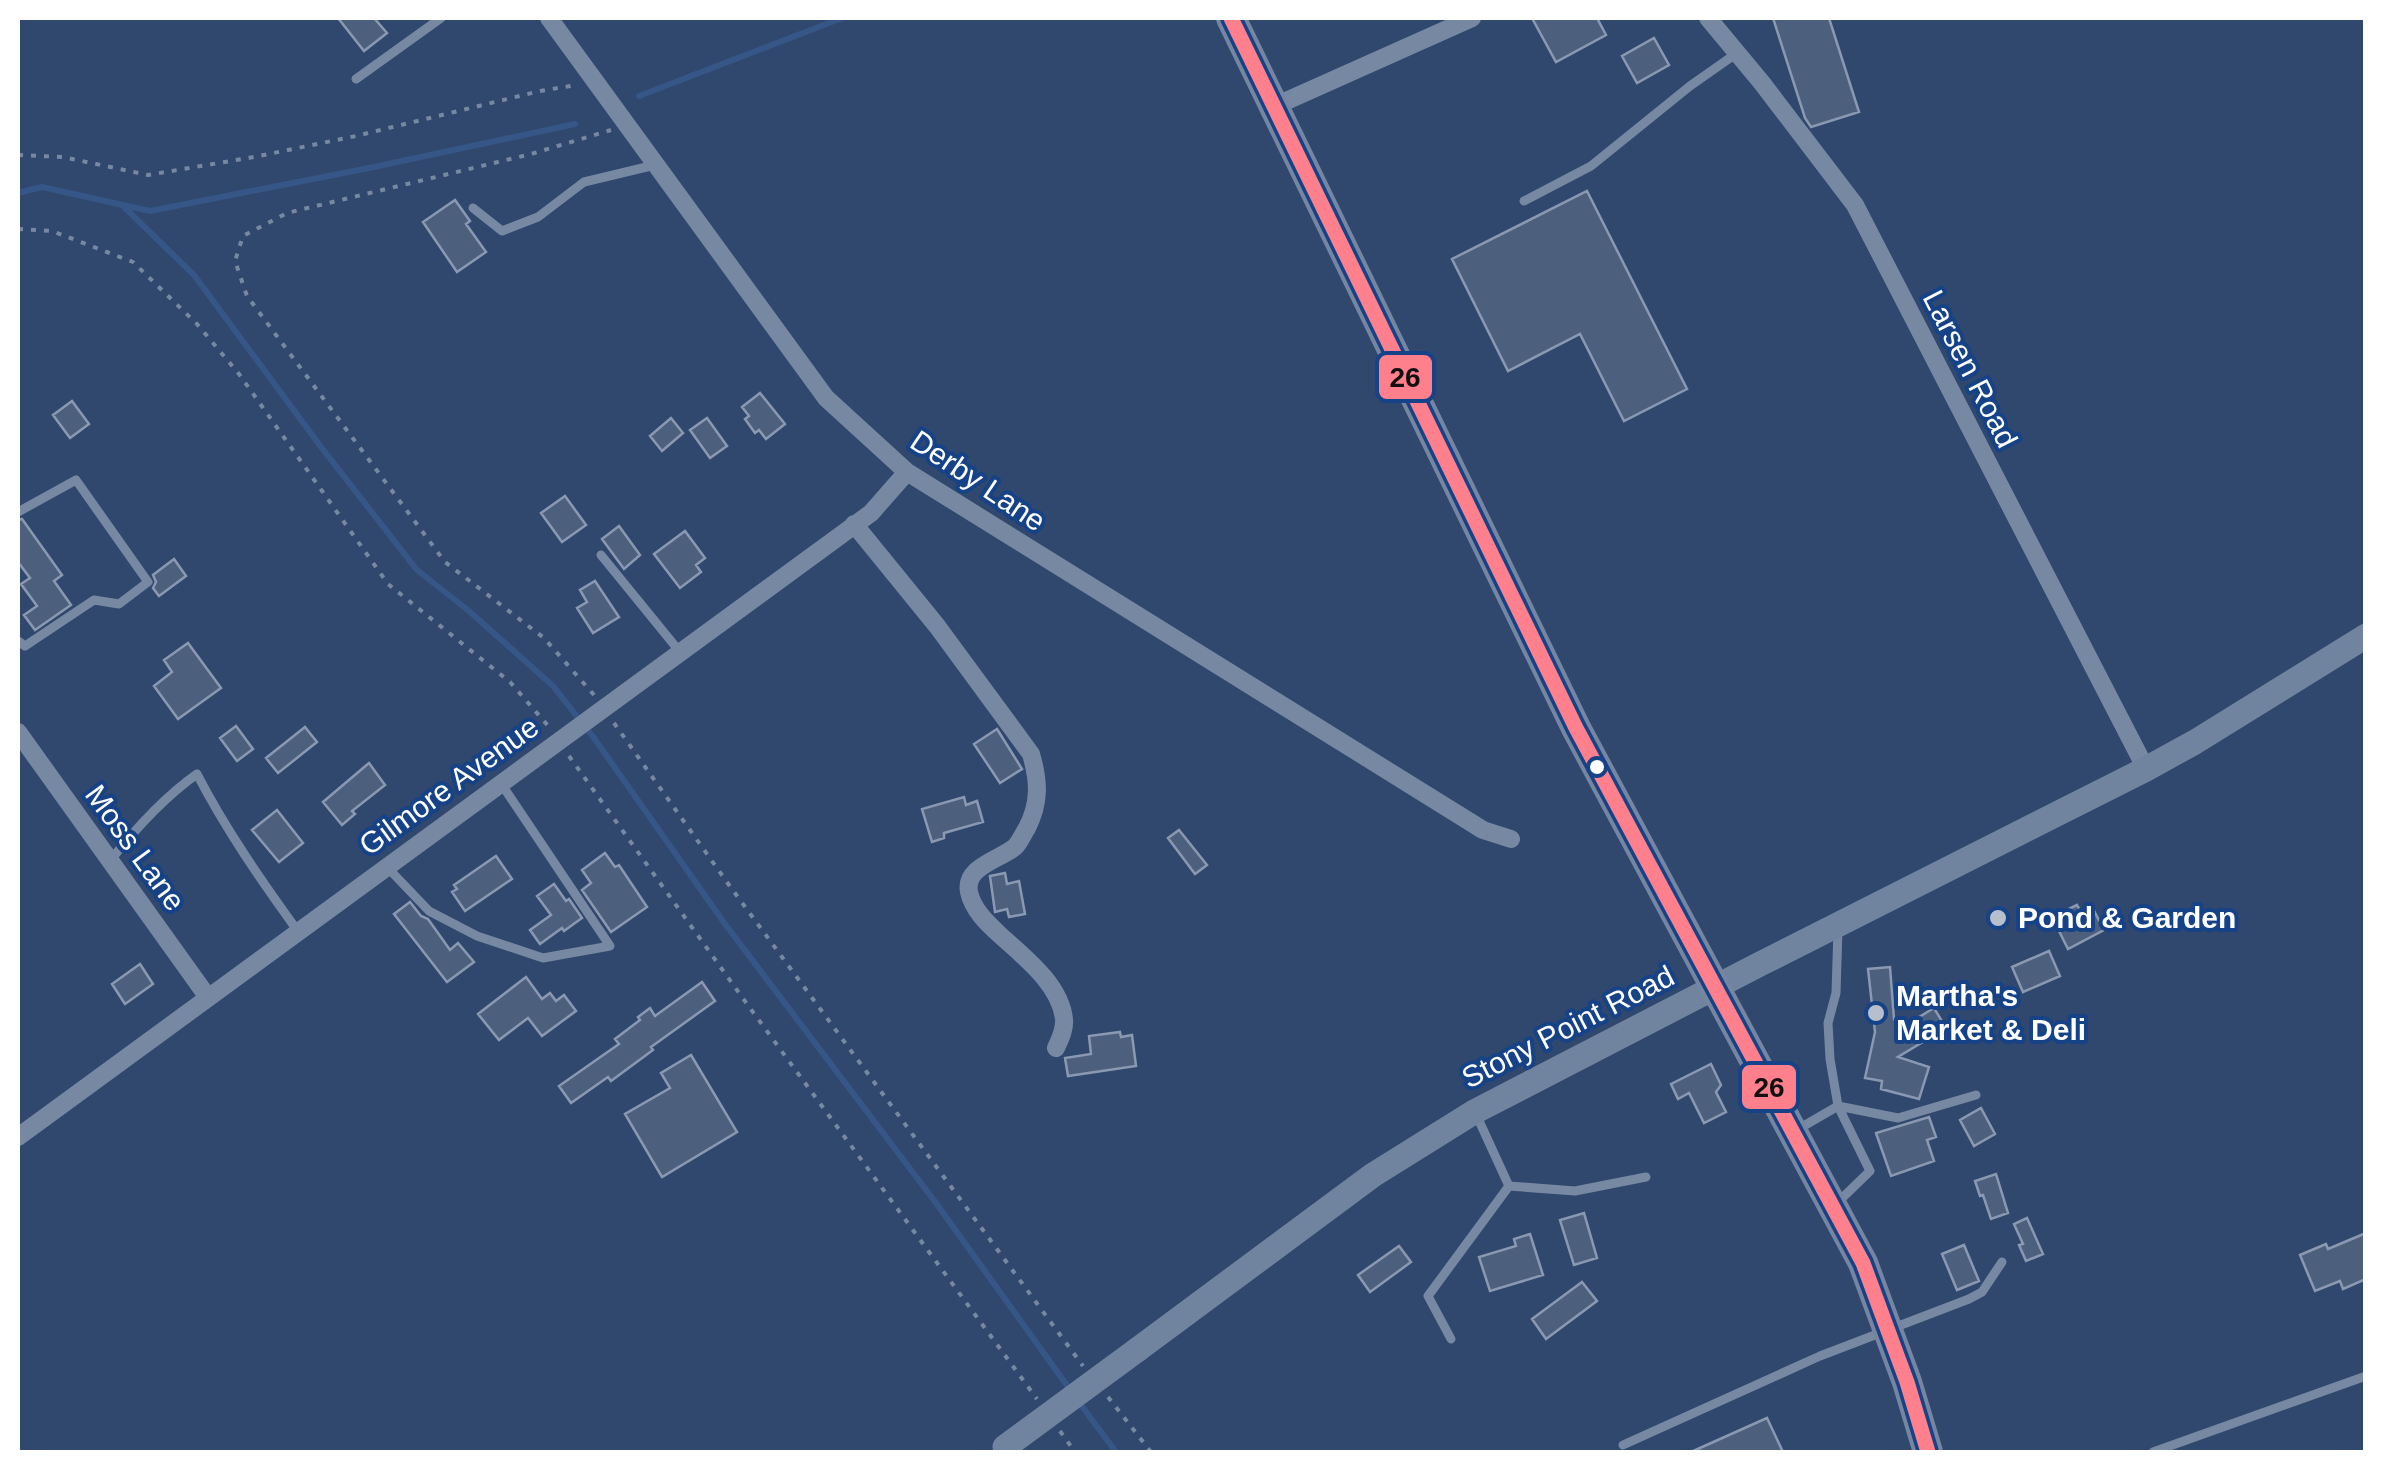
<svg xmlns="http://www.w3.org/2000/svg" width="2383" height="1470" font-family="Arial,sans-serif">
	<style>
		.lines { fill: none; stroke-linecap: round; stroke-linejoin: round }
		.stream { stroke: #355687; stroke-width: 6 }
		.building { fill: #4c607e; stroke: #8a99b1; stroke-width: 2.5 }
		.path { stroke: #7788a3; stroke-width: 4; stroke-dasharray: 5 8; stroke-linecap: butt }
		.service { stroke: #7788a3; stroke-width: 9 }
		.minor { stroke: #7788a3; stroke-width: 18 }
		.secondary { stroke: #71849f; stroke-width: 25 }
		.primary { stroke: #7686a0; stroke-width: 30 }
		.secondary-bridge { stroke: #71849f; stroke-width: 25 }
		.bus-1-casing { stroke: #164287; stroke-width: 22 }
		.bus-1 { stroke: #ff808d; stroke-width: 15 }
		.bus-dot { fill: #fff; stroke: #164287; stroke-width: 4 }
		.poi-dot { fill: #b7bfcc; stroke: #164287; stroke-width: 4 }
		.labels { text-anchor: middle; stroke-width: 8; stroke-linejoin: round; paint-order: stroke }
		.street-label { font-size: 30px; fill: #fff; stroke: #164287 }
		.poi-label { font-size: 30px; font-weight: bold; fill: #fff; stroke: #164287; text-anchor: start }
		.line-badge { stroke: #164287; stroke-width: 4 }
		.pale-badge-label { font-size: 28px; text-anchor: middle; font-weight: bold; fill: #111 }
	</style>
	<rect width="100%" height="100%" fill="#30486d"/>
	<g class="lines">
		<path class="stream" d="M639,96l203,-78
			M18,193l24,-6 108,24 224,-44 201,-43
			M122,205l72,70 127,172 96,123 52,41 84,75 41,52 131,186 211,279 135,188
			M1078,1401l38,51"/>
	</g>
	<path class="building" d="M338,18h36l13,15 -23,18z
		M1532,18h65l9,17 -50,27z
		M1773,18h56l30,94 -48,15 -6,-9z
		M1654,38l15,27 -32,18 -15,-27z
		M1587,191l100,198 -63,32 -44,-87 -72,37 -56,-112z
		M455,200l15,21 -4,3 20,28 -29,20 -34,-50z
		M760,393l25,31 -19,15 -7,-9 -4,3 -10,-14 4,-3 -7,-9z
		M72,401l17,23 -19,14 -17,-23z
		M671,418l12,15 -21,18 -12,-15z
		M707,418l20,28 -17,12 -20,-28z
		M565,496l21,29 -24,17 -21,-29z
		M22,519l40,56 -8,6 17,24 -36,25 -11,-15 13,-9 -16,-22 9,-6 -12,-16v-42z
		M619,526l21,29 -16,14 -22,-30z
		M685,531l20,27 -9,7 5,7 -21,16 -26,-34z
		M174,559l12,17 -27,20 -6,-8 3,-6 -3,-7z
		M595,581l24,36 -26,16 -16,-25 10,-6 -7,-12z
		M188,643l33,45 -43,31 -24,-33 18,-14 -8,-12z
		M236,726l17,23 -16,12 -17,-23z
		M305,727l12,15 -39,31 -12,-15z
		M997,729l25,40 -22,14 -26,-39z
		M369,763l16,22 -33,26 3,3 -13,11 -19,-23z
		M964,797l2,8 11,-4 6,21 -39,11v5l-12,4 -10,-33z
		M277,810l26,33 -24,19 -27,-32z
		M1179,830l28,35 -12,9 -27,-36z
		M605,853l10,14 4,-2 28,42 -36,25 -29,-42 9,-7 -9,-13z
		M496,856l16,23 -47,32 -13,-19 5,-3 -3,-4z
		M1005,873l2,11 12,-3 6,33 -16,3 -2,-8 -12,3 -5,-36z
		M554,884l12,17 3,-2 13,19 -18,13 -2,-3 -22,16 -10,-14 21,-15 -14,-19z
		M410,902l11,14 7,3 22,31 8,-7 16,19 -27,20 -53,-68z
		M2077,905l4,7 11,-5 12,23 -36,19 -16,-32z
		M2049,951l11,25 -37,16 -11,-25z
		M140,964l13,20 -28,20 -13,-20z
		M1890,967l4,52 6,-1 1,10 33,-20 12,20 -48,29 31,10 -10,32 -38,-10 1,-8 -17,-3 10,-46 -7,-63z
		M526,977l16,22 8,-6 6,8 8,-6 12,16 -34,25 -14,-18 -29,22 -21,-26z
		M702,982l13,19 -64,46 2,3 -42,31 -3,-4 -37,26 -12,-17 60,-42 -4,-5 25,-19 -2,-3 12,-9 5,8z
		M1120,1032l1,5 11,-2 4,31 -68,10 -3,-18 26,-4 -2,-18z
		M691,1055l46,77 -75,45 -37,-63 45,-26 -9,-15z
		M1711,1064l10,21 -5,7 10,20 -22,11 -15,-30 -11,6 -7,-15z
		M1981,1108l14,26 -21,12 -14,-26z
		M1929,1117l7,20 -9,3 7,21 -43,15 -15,-43z
		M1996,1174l12,39 -17,6 -8,-24 -3,1 -5,-15z
		M1584,1213l13,45 -23,7 -14,-45z
		M2027,1218l16,36 -17,7 -7,-16 4,-1 -9,-20z
		M2366,1233v46l-23,10 -3,-8 -25,10 -15,-36 26,-11 2,5z
		M1530,1234l13,41 -53,16 -11,-34 37,-11 -2,-7z
		M1964,1245l15,36 -22,9 -15,-36z
		M1399,1246l12,16 -41,30 -12,-17z
		M1582,1282l15,19 -51,38 -14,-20z
		M1767,1418l16,34h-92z"/>
	<g class="lines">
		<path class="path" d="M18,155l45,2 85,18 106,-18 102,-21 184,-45 36,-6
			M18,229l34,2 81,31 64,62 42,50 149,210 122,98 40,46
			M594,695l-50,-57 -99,-76 -198,-266 -12,-35 8,-25 44,-23 244,-59 80,-24
			M614,723l115,162 354,481
			M569,756l178,248 290,395
			M1108,1397l43,55
			M1060,1431l15,21"/>
		<path class="service" d="M356,79l85,-61
			M1524,201l67,-35 99,-80 47,-33
			M473,208l29,23 36,-14 46,-35 71,-17
			M18,512l58,-32 72,102 -29,22 -25,-4 -69,46 -7,-5
			M601,555l79,97
			M110,861c26,-33 53,-63 87,-87 29,56 64,106 100,156
			M386,866l43,45 48,25 66,22 67,-12 -108,-161
			M1795,1131l43,-25 -8,-47 -2,-36 8,-30 2,-65
			M1509,1186l66,5 71,-14
			M1836,1204l34,-33 -32,-65 60,12 78,-23
			M1451,1339l-23,-43 81,-110 -33,-72
			M1623,1445l197,-89 149,-57 13,-7 20,-30
			M2153,1452l213,-76"/>
		<path class="minor" d="M549,18l277,380 81,74 576,358 28,9
			M1708,18l54,65 93,122 291,564
			M1275,106l197,-88
			M854,524l83,102 94,128c8,27 9,49 -4,74 -4,6 -7,14 -12,19 -16,13 -51,20 -46,45 4,18 18,31 31,43 24,22 60,49 64,84 1,11 -4,20 -8,29
			M18,732l189,264
			M18,1137l853,-624 36,-41"/>
		<path class="secondary" d="M1137,1350l236,-175 101,-63 288,-149 384,-194 49,-27 171,-106"/>
		<path class="primary" d="M1231,18l345,710 287,535 44,119 21,70"/>
		<path class="secondary-bridge" d="M1005,1447l132,-97"/>
		<g class="bus-1-casing">
			<path id="bus-1" d="M1231,18l345,710 287,535 44,119 21,70"/>
		</g>
		<use href="#bus-1" class="bus-1"/>
	</g>
	<circle class="bus-dot" cx="1597" cy="767" r="9"/>
	<g class="poi-dot">
		<circle cx="1998" cy="918" r="10"/>
		<circle cx="1876" cy="1013" r="10"/>
	</g>
	<g class="labels">
		<g class="street-label">
			<text transform="translate(1970 369) rotate(63)" y="10">Larsen Road</text>
			<text transform="translate(978 481) rotate(34)" y="10">Derby Lane</text>
			<text transform="translate(449 786) rotate(-36)" y="10">Gilmore Avenue</text>
			<text transform="translate(135 848) rotate(54)" y="10">Moss Lane</text>
			<text transform="translate(1568 1027) rotate(-27)" y="10">Stony Point Road</text>
		</g>
		<g class="poi-label">
			<text x="2018" y="928">Pond &amp; Garden</text>
			<text x="1896" y="1006">Martha's<tspan x="1896" dy="34">Market &amp; Deli</tspan></text>
		</g>
	</g>
	<g class="line-badge">
		<rect x="1377" y="353" width="57" height="48" rx="10" fill="#ff808d"/>
		<rect x="1740" y="1063" width="58" height="48" rx="10" fill="#ff808d"/>
	</g>
	<g class="pale-badge-label">
		<text x="1405" y="387">26</text>
		<text x="1769" y="1097">26</text>
	</g>
	<rect width="2383" height="1470" fill="none" stroke="#ffffff" stroke-width="40"/>
</svg>
